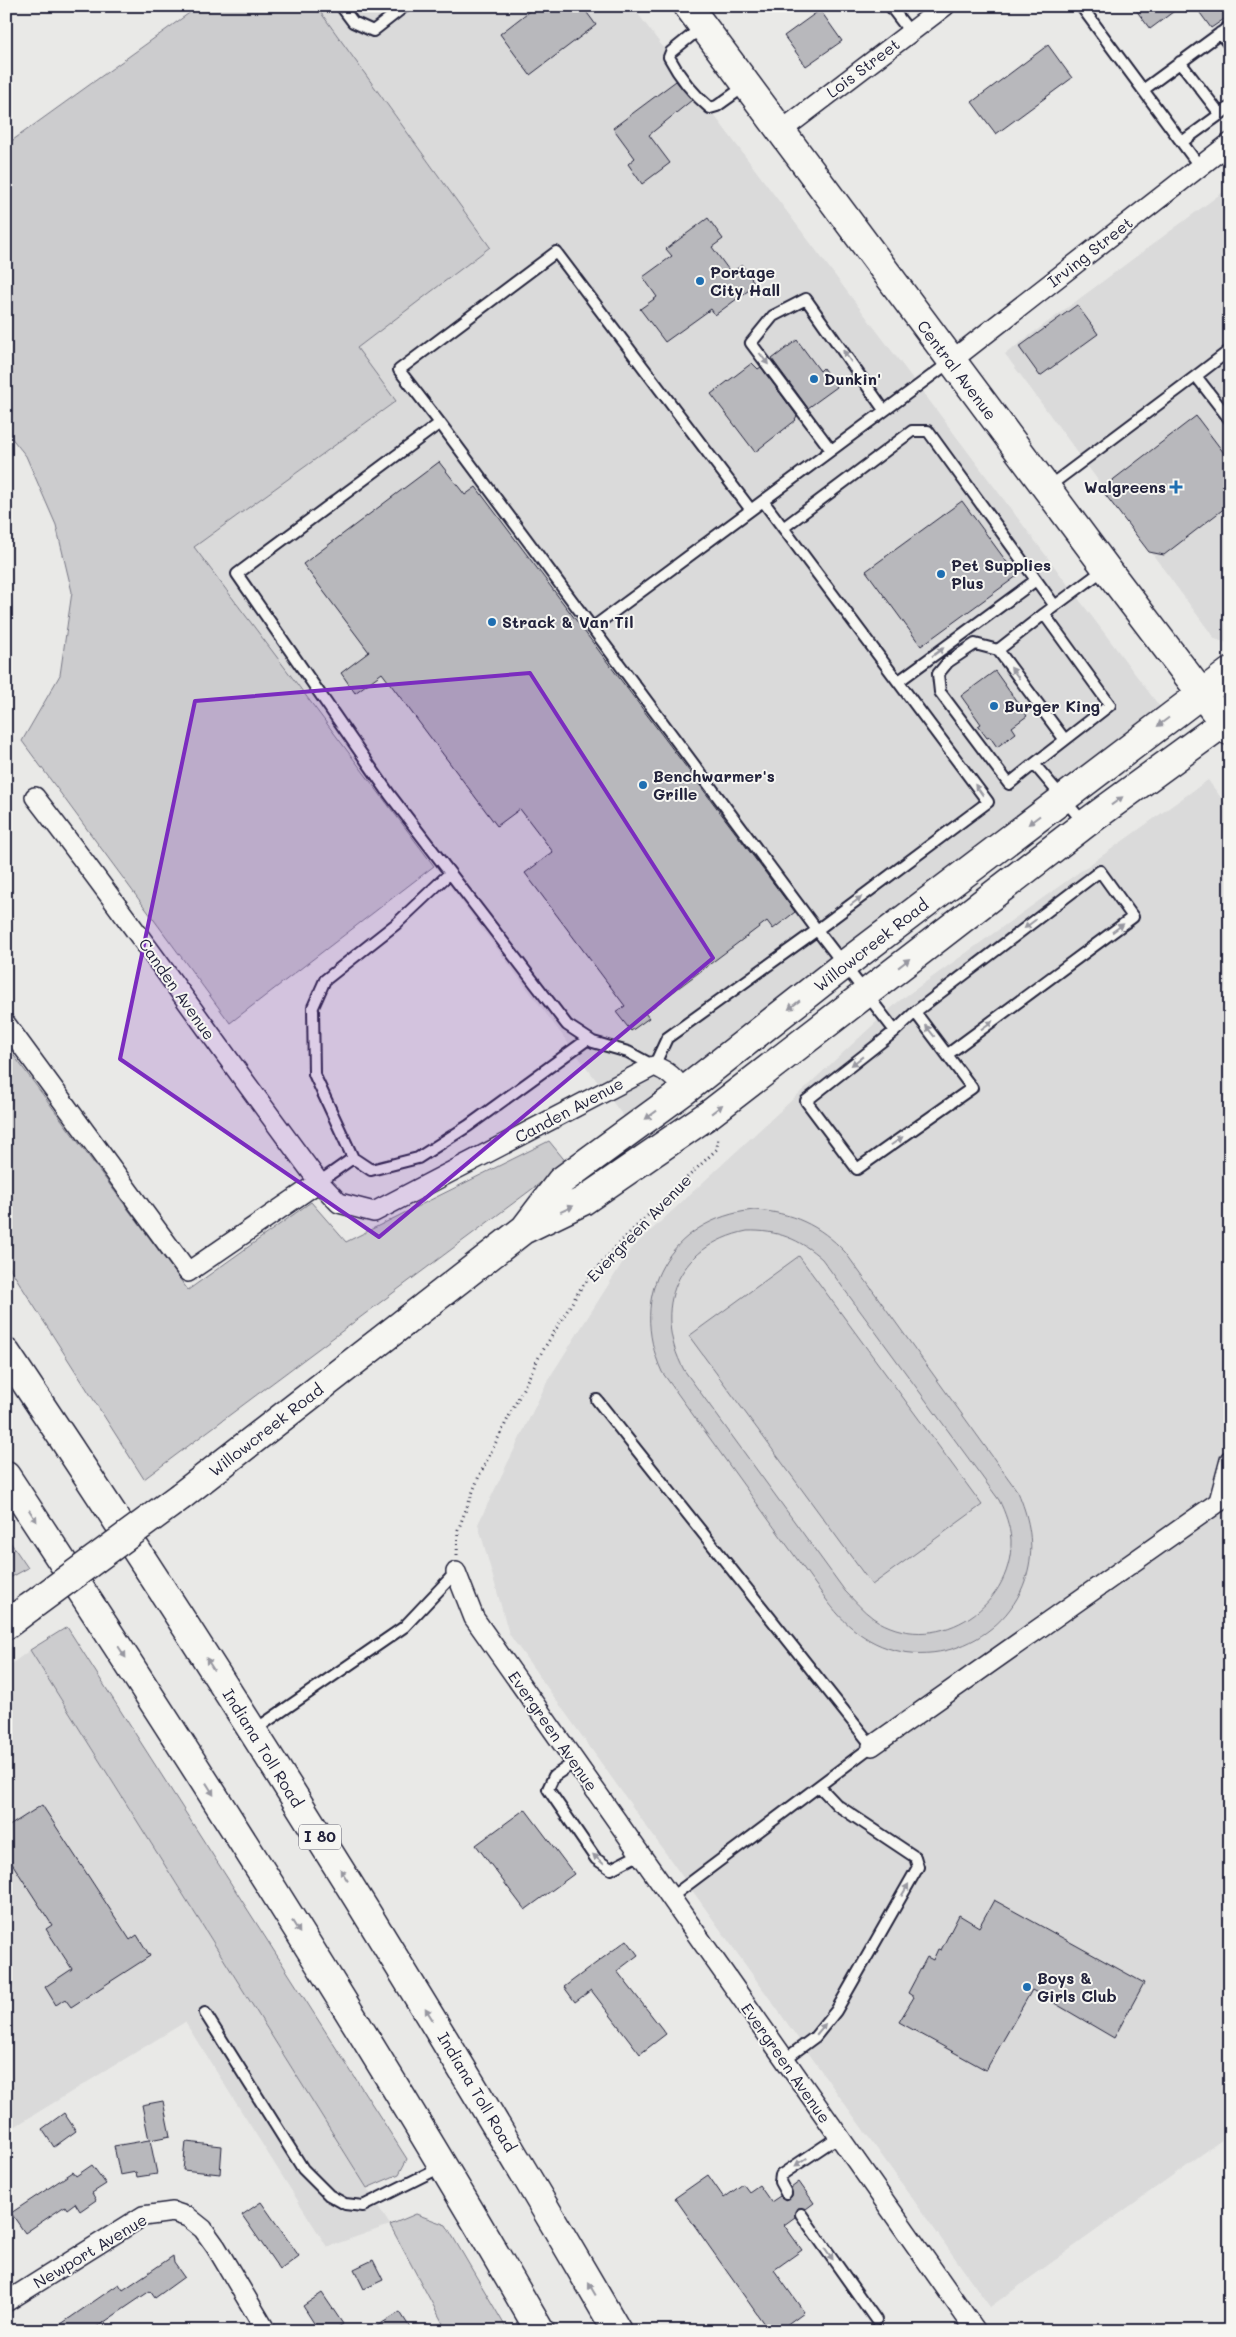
<svg xmlns="http://www.w3.org/2000/svg" width="1236" height="2337" font-family="Mali,sans-serif">
	<style>
		.built { fill: #dadada }
		.green { fill: #ccccce; stroke: #777784; fill-rule: evenodd }
		.building { fill: #b8b8bc; stroke: #22223b }
		.lines { fill: none; stroke-linecap: round; stroke-linejoin: round }
		.service-casing { stroke: #22223b; stroke-width: 14 }
		.minor-casing { stroke: #22223b; stroke-width: 22 }
		.secondary-casing { stroke: #22223b; stroke-width: 31 }
		.motorway-casing { stroke: #22223b; stroke-width: 31 }
		.path { stroke: #22223b; stroke-width: 3; stroke-dasharray: 1 4; stroke-linecap: butt }
		.service { stroke: #f6f6f2; stroke-width: 10 }
		.minor { stroke: #f6f6f2; stroke-width: 19 }
		.secondary { stroke: #f6f6f2; stroke-width: 28 }
		.motorway { stroke: #f6f6f2; stroke-width: 28 }
		.secondary-bridge-casing { stroke: #22223b; stroke-width: 31; stroke-linecap: butt }
		.secondary-bridge { stroke: #f6f6f2; stroke-width: 28 }
		.oneway { fill: #9797a0 }
		.marked { fill: #7b2cbf; fill-opacity: 0.2; stroke: #7b2cbf; stroke-width: 4; stroke-linejoin: round }
		.poi-dot { fill: #1f6fb2; stroke: #f6f6f2; stroke-width: 2 }
		.labels { text-anchor: middle; stroke-width: 4; stroke-linejoin: round; paint-order: stroke }
		.shield { fill: #f6f6f2; stroke: #626272; stroke-width: 1 }
		.shield-label { font-size: 15px; font-weight: bold; fill: #22223b }
		.street-label { font-size: 16px; fill: #22223b; stroke: #f6f6f2 }
		.poi-label { font-size: 16px; font-weight: bold; fill: #22223b; stroke: #f6f6f2; text-anchor: start }
	</style>
	<rect width="100%" height="100%" fill="#e9e9e7"/>
	<filter id="ink" filterUnits="userSpaceOnUse"><feTurbulence type="fractalNoise" baseFrequency=".02" numOctaves="2"/><feDisplacementMap in="SourceGraphic" scale="10" xChannelSelector="R" yChannelSelector="G"/><feConvolveMatrix kernelMatrix="1 2 1 2 8 2 1 2 1" color-interpolation-filters="sRGB"/></filter>
	<g filter="url(#ink)">
		<path class="built" d="M316,6h316l528,701 -533,414 -433,-574 202,-146 -40,-53 134,-101z
			M1223,192l7,9v443l-15,-5 -210,-285z
			M1208,780l22,30v1324l-240,173 -481,-673 -31,-110 70,-144 83,-131 268,-248z
			M30,1650l360,575 -63,22 -142,-225 -179,110v-464z"/>
		<path class="green" d="M199,6h117l174,241 -133,101 39,53 -202,146 240,319 -204,157 -208,-282 38,-66 12,-83 -16,-67 -30,-69 -20,-25v-286z
			M6,1045l182,245 123,-88 35,40 203,-101 18,22 -423,316 -138,-217z
			M754,1210c37,2 66,15 91,42l173,240c10,24 16,48 11,74 -14,74 -103,112 -166,70 -14,-9 -25,-21 -35,-34l-166,-230c-35,-77 7,-153 92,-162zM747,1231c30,-1 53,8 75,28l177,241c6,12 11,26 12,40 2,70 -79,118 -138,78 -11,-8 -19,-18 -28,-27l-161,-221c-33,-61 -7,-125 63,-139z
			M799,1256l183,249 -110,80 -183,-249z
			M6,1536l22,32 -22,12z
			M67,1627l340,532 -8,15 -32,14 -337,-538z
			M416,2214l30,11 62,106h-61l-57,-106z"/>
		<path class="building" d="M536,6h46l14,19 -66,50 -30,-41z
			M1133,6h48l-31,23z
			M1195,6h35v9l-19,13z
			M820,10l22,31 -36,25 -22,-30z
			M1048,45l24,33 -76,56 -24,-32z
			M676,81l16,19 -43,35 21,28 -28,21 -14,-20 7,-6 -22,-30z
			M708,218l15,21 -11,8 19,26 11,-8 14,20 -41,30 -4,-6 -46,33 -25,-33 17,-12 -14,-20 29,-21 -6,-7z
			M1077,305l21,29 -58,42 -21,-29z
			M797,340l23,31 3,-3 14,19 -29,21 -36,-49z
			M752,363l6,6 3,-2 36,49 -2,3 1,1 -41,32 -44,-58z
			M1196,416l34,45v43l-66,51 -15,-3 -48,-63z
			M439,462l26,33 11,-8 319,425 -22,17 -6,-8 -122,92 4,5 -18,13 -15,-19 9,-6 -100,-133 28,-21 -33,-43 -23,17 -115,-153 -27,20 -14,-20 28,-21 -66,-88z
			M962,501l55,75 -96,70 -55,-75z
			M995,671l32,45 -15,11 4,6 -19,14 -7,-10 -3,1 -9,-12 3,-2 -20,-28z
			M42,1805l88,135 7,-5 13,21 -79,51 -6,-8 -9,6 -11,-18 27,-18 -26,-40 6,-4 -46,-71v-26z
			M525,1809l49,65 -49,36 -49,-65z
			M994,1900l150,83 -30,55 -82,-48 -46,80 -87,-48 15,-25 -6,-4 19,-36 6,3 5,-11 3,1 18,-35 20,12z
			M627,1940l11,15 -21,16 49,63 -26,20 -49,-64 -16,12 -11,-15z
			M163,2101l7,35 -20,4 7,34 -20,3 -1,-5 -16,3 -6,-29 35,-6 -7,-35z
			M64,2113l12,18 -22,16 -12,-18z
			M186,2142l36,4 -2,28 -37,-4z
			M92,2165l14,19 -14,9 4,7 -16,11 -5,-8 -8,6 -2,-3 -40,27 -14,-20 62,-41 3,4z
			M708,2175l16,23 19,-14 6,8 10,-7 12,17 9,-6 6,4 6,-4 -1,-8 8,-6 15,21 -8,6 -9,-1 -2,4v5l-11,8 18,25 -28,20 30,42 -26,19h-9l-94,-133z
			M261,2202l38,54 -19,14 -38,-55z
			M173,2256l1,7 10,14 -29,21 -5,-7 -59,40h-40l68,-47 4,6z
			M373,2260l10,20 -19,9 -10,-20z
			M322,2293l21,31 -11,7h-13l-16,-25z
			M400,2312l12,19h-43z"/>
		<g class="lines">
			<g class="service-casing">
				<path id="service" d="M341,6l12,16 20,9 32,-25
					M890,6l20,26
					M1081,6l119,161
					M702,27l-31,25 -2,5c10,19 24,37 41,51l7,-2 28,-20
					M1220,33l10,13
					M1180,62l40,52
					M1143,90l87,-64
					M1182,142l48,-35
					M1196,376l34,-26
					M440,423l377,507 78,101
					M831,450l-80,-107 22,-27 33,-17 78,111
					M1048,487l148,-111 34,44
					M751,510l-195,-258 -157,118 41,53 -203,151 153,221 177,230 26,17 35,10 26,14 13,-28 150,-108 171,-128 -225,-301
					M783,528l129,-97h16l127,175
					M592,628l358,-266
					M998,650l46,-36
					M899,681l137,-101
					M1034,764l-25,20 -69,-92 -2,-18 10,-12 27,-18 23,6 67,90
					M1084,823l-50,-59 76,-59 -66,-91 62,-46
					M915,1012l57,76 -115,81 -51,-68 89,-70 20,-19 185,-141 33,46 -185,137
					M353,1158l-39,-84 -1,-67 12,-27 71,-56 54,-51
					M319,1182l34,-24 18,12 47,-12 50,-32 120,-87
					M597,1400l275,346 -202,152
					M253,1731l151,-104 52,-55
					M575,1762l-21,14 -6,13 48,70 15,10 29,-15
					M205,2013l98,156 26,26 16,9 18,2 78,-39
					M784,2060l31,-23 21,-26 82,-144 -3,-10 -78,-52 -18,-19
					M786,2193l-6,-11 1,-7 57,-38
					M801,2214l75,106"/>
			</g>
			<g class="minor-casing">
				<path id="minor" d="M781,131l164,-125
					M951,361l279,-218
					M35,797c98,126 188,257 284,385l20,21 35,9 280,-146c14,5 21,12 30,25
					M6,1024l182,248 131,-90
					M1219,1501l11,-41
					M456,1572l18,46 502,713
					M872,1746l358,-252
					M6,2302l137,-86 30,-4 15,5 15,12 13,18 50,84"/>
			</g>
			<g class="secondary-casing">
				<path id="secondary" d="M688,6l418,562 124,163
					M526,1227l35,-46 123,-90 160,-126 386,-293
					M181,1496l342,-266 60,-29 128,-88 374,-289 145,-106
					M6,1625l24,-18"/>
			</g>
			<g class="motorway-casing">
				<path id="motorway" d="M6,1353c214,319 418,645 611,978
					M6,1476c185,280 366,564 534,855"/>
			</g>
			<path class="path" d="M457,1555l1,-25 21,-54 60,-119 42,-69 37,-44 99,-95 1,-12"/>
			<use href="#service" class="service"/>
			<use href="#minor" class="minor"/>
			<use href="#secondary" class="secondary"/>
			<use href="#motorway" class="motorway"/>
			<g class="secondary-bridge-casing">
				<path id="secondary-bridge" d="M30,1607l151,-111"/>
			</g>
			<use href="#secondary-bridge" class="secondary-bridge"/>
		</g>
		<defs><path id="oneway-solid" d="M-6-.8H1V-3.2L6.5 0L1 3.2V.8H-6Z" transform="scale(1.25)"/></defs>
		<g class="oneway">
			<use href="#oneway-solid" transform="translate(847 356) rotate(-125)"/>
			<use href="#oneway-solid" transform="translate(764 359) rotate(53)"/>
			<use href="#oneway-solid" transform="translate(938 652) rotate(-36)"/>
			<use href="#oneway-solid" transform="translate(1015 673) rotate(-127)"/>
			<use href="#oneway-solid" transform="translate(1163 722) rotate(143)"/>
			<use href="#oneway-solid" transform="translate(979 790) rotate(-126)"/>
			<use href="#oneway-solid" transform="translate(1117 801) rotate(-36)"/>
			<use href="#oneway-solid" transform="translate(1034 820) rotate(143)"/>
			<use href="#oneway-solid" transform="translate(856 901) rotate(-37)"/>
			<use href="#oneway-solid" transform="translate(1030 924) rotate(143)"/>
			<use href="#oneway-solid" transform="translate(1118 928) rotate(-36)"/>
			<use href="#oneway-solid" transform="translate(904 963) rotate(-38)"/>
			<use href="#oneway-solid" transform="translate(794 1005) rotate(142)"/>
			<use href="#oneway-solid" transform="translate(987 1025) rotate(-36)"/>
			<use href="#oneway-solid" transform="translate(930 1031) rotate(-128)"/>
			<use href="#oneway-solid" transform="translate(857 1061) rotate(142)"/>
			<use href="#oneway-solid" transform="translate(717 1109) rotate(-38)"/>
			<use href="#oneway-solid" transform="translate(651 1115) rotate(144)"/>
			<use href="#oneway-solid" transform="translate(897 1141) rotate(-35)"/>
			<use href="#oneway-solid" transform="translate(567 1209) rotate(-25)"/>
			<use href="#oneway-solid" transform="translate(33 1516) rotate(57)"/>
			<use href="#oneway-solid" transform="translate(122 1652) rotate(57)"/>
			<use href="#oneway-solid" transform="translate(210 1664) rotate(-122)"/>
			<use href="#oneway-solid" transform="translate(210 1789) rotate(58)"/>
			<use href="#oneway-solid" transform="translate(598 1859) rotate(-138)"/>
			<use href="#oneway-solid" transform="translate(344 1875) rotate(-122)"/>
			<use href="#oneway-solid" transform="translate(905 1890) rotate(-60)"/>
			<use href="#oneway-solid" transform="translate(296 1927) rotate(58)"/>
			<use href="#oneway-solid" transform="translate(429 2014) rotate(-122)"/>
			<use href="#oneway-solid" transform="translate(821 2029) rotate(-50)"/>
			<use href="#oneway-solid" transform="translate(801 2162) rotate(147)"/>
			<use href="#oneway-solid" transform="translate(829 2254) rotate(55)"/>
			<use href="#oneway-solid" transform="translate(592 2289) rotate(-120)"/>
		</g>
	</g>
	<path class="marked" d="M530,673l183,285 -334,279 -259,-178 75,-358z"/>
	<g class="poi-dot">
		<circle cx="700" cy="281" r="5"/>
		<circle cx="814" cy="379" r="5"/>
		<path d="M1173.5 479.5h5v5h5v5h-5v5h-5v-5h-5v-5h5z"/>
		<circle cx="941" cy="574" r="5"/>
		<circle cx="492" cy="622" r="5"/>
		<circle cx="994" cy="706" r="5"/>
		<circle cx="643" cy="785" r="5"/>
		<circle cx="1027" cy="1987" r="5"/>
	</g>
	<g class="labels">
		<rect class="shield" x="299" y="1824.5" width="42" height="25" rx="4"/>
		<g class="shield-label">
			<text x="320" y="1842">I 80</text>
		</g>
		<g class="street-label">
			<text transform="translate(863 68) rotate(-37)" y="6">Lois Street</text>
			<text transform="translate(1090 252) rotate(-38)" y="6">Irving Street</text>
			<text transform="translate(957 370) rotate(53)" y="6">Central Avenue</text>
			<text transform="translate(871 945) rotate(-38)" y="6">Willowcreek Road</text>
			<text transform="translate(177 989) rotate(55)" y="6">Canden Avenue</text>
			<text transform="translate(569 1110) rotate(-28)" y="6">Canden Avenue</text>
			<text transform="translate(639 1228) rotate(-46)" y="6">Evergreen Avenue</text>
			<text transform="translate(266 1430) rotate(-38)" y="6">Willowcreek Road</text>
			<text transform="translate(553 1731) rotate(55)" y="6">Evergreen Avenue</text>
			<text transform="translate(263 1748) rotate(58)" y="6">Indiana Toll Road</text>
			<text transform="translate(786 2063) rotate(55)" y="6">Evergreen Avenue</text>
			<text transform="translate(477 2092) rotate(59)" y="6">Indiana Toll Road</text>
			<text transform="translate(90 2251) rotate(-31)" y="6">Newport Avenue</text>
		</g>
		<g class="poi-label">
			<text x="710" y="278">Portage<tspan x="710" dy="18">City Hall</tspan></text>
			<text x="824" y="385">Dunkin'</text>
			<text x="1166" y="493" text-anchor="end">Walgreens</text>
			<text x="951" y="571">Pet Supplies<tspan x="951" dy="18">Plus</tspan></text>
			<text x="502" y="628">Strack &amp; Van Til</text>
			<text x="1004" y="712">Burger King</text>
			<text x="653" y="782">Benchwarmer's<tspan x="653" dy="18">Grille</tspan></text>
			<text x="1037" y="1984">Boys &amp;<tspan x="1037" dy="18">Girls Club</tspan></text>
		</g>
	</g>
	<rect width="1236" height="2337" fill="none" stroke="#f6f6f2" stroke-width="25"/>
	<rect x="12" y="12" width="1211" height="2312" fill="none" stroke="#22223b" stroke-width="2" filter="url(#ink)"/>
</svg>
